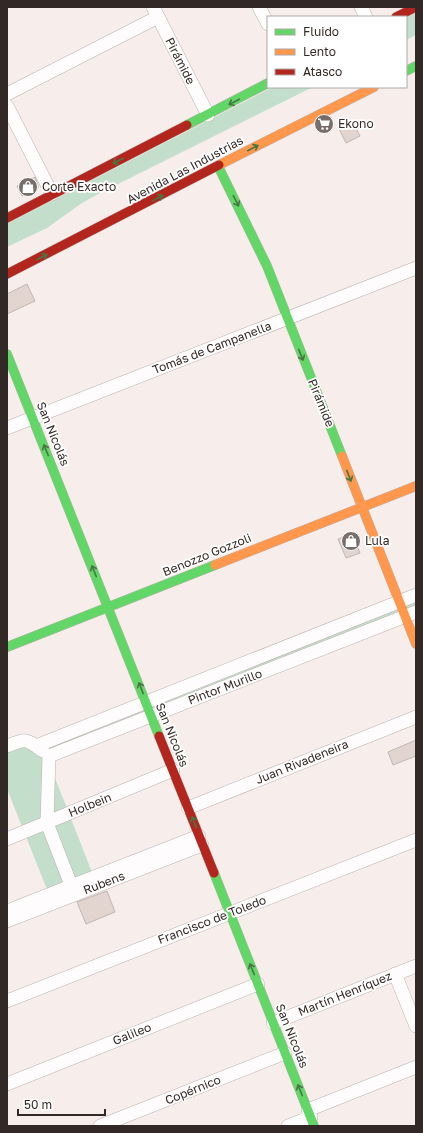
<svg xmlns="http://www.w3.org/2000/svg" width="423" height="1133" font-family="'Golos Text',sans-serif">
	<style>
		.green { fill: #c3dfcb }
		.building { fill: #e2d4ce; stroke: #c0b7b4 }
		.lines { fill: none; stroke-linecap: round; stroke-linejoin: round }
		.street-casing { stroke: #bcb3b0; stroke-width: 14 }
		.fast-casing { stroke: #bcb3b0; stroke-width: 10 }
		.slow-casing { stroke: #bcb3b0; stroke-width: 10 }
		.jam-casing { stroke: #bcb3b0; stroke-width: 10 }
		.street { stroke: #fefcfc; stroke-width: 13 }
		.fast { stroke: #63d668; stroke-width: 9 }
		.slow { stroke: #ff974d; stroke-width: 9 }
		.jam { stroke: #b3261e; stroke-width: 9 }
		.oneway { stroke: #487643 }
		.labels { text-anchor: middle; stroke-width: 3.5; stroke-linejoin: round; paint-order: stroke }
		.street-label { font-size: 12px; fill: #322825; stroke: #fff }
		.poi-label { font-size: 12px; fill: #322825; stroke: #fff; text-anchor: start }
	</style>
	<rect width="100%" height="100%" fill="#f7eeeb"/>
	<path class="green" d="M416,13v22l-10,5v-22z
		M273,87h40l-213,106 -18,10 -35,25 -40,19v-23z
		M416,598v8l-366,147 -3,-7z
		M25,744l23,14 -5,62 25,64 -20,8 -41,-103v-39z
		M52,771l15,37 -18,7z
		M70,816l23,59 -18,7 -23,-58z"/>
	<path class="building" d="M352,120l8,16 -14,7 -8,-16z
		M35,177l3,8v3l-16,8 -5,-10z
		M27,284l8,17 -28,13v-20z
		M352,534l8,19 -14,5 -8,-19z
		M416,740v16l-23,9 -5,-13z
		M107,891l8,21 -29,12 -9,-22z"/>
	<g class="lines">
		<g class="street-casing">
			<path id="street" d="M153,7l55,108
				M259,7l9,17
				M361,7l5,10
				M7,94l151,-77
				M7,106l45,88
				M7,428l409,-160
				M7,746c20,-8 19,-7 36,5
				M36,746l380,-151
				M49,756l367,-144
				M49,756l-2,67 24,62
				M188,808l228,-91
				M7,839l166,-69
				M7,911l192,-75
				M7,921l195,-76
				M395,974l21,52
				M7,1001l409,-161
				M273,1023l143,-57
				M7,1084l251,-100
				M308,1110l108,-43
				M100,1126l185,-73
				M288,1126l23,-9"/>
		</g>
		<g class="fast-casing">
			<path id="fast" d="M406,71l10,-5
				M187,125l81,-42
				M218,166l49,100 75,190
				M7,354l152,382
				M7,647l208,-82
				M214,873l100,253"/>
		</g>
		<g class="slow-casing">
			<path id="slow" d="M219,165l155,-78
				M342,456l74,188
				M215,565l201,-79"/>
		</g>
		<g class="jam-casing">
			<path id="jam" d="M396,17l20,-10
				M7,218l180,-93
				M7,274l212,-109
				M159,736l55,137"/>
		</g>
		<use href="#street" class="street"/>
		<use href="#fast" class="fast"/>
		<use href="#slow" class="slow"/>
		<use href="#jam" class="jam"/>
	</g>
	<defs><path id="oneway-shaft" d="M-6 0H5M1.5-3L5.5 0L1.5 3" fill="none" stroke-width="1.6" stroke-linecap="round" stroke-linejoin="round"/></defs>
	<g class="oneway">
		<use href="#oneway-shaft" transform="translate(234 102) rotate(152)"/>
		<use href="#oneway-shaft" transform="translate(253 148) rotate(-27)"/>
		<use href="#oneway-shaft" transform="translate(118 161) rotate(153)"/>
		<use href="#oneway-shaft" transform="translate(158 198) rotate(-27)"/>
		<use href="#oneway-shaft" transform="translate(236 201) rotate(63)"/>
		<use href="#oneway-shaft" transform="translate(42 257) rotate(-27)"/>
		<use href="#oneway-shaft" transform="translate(301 355) rotate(68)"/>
		<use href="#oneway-shaft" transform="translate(46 450) rotate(-112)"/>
		<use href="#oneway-shaft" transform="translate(349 476) rotate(69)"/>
		<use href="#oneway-shaft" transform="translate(94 571) rotate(-112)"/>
		<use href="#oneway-shaft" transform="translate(141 688) rotate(-111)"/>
		<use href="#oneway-shaft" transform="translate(194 822) rotate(-111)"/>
		<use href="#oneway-shaft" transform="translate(252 969) rotate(-112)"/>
		<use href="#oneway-shaft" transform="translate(300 1090) rotate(-112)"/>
	</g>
	<defs>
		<g id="supermarket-disc" transform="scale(1)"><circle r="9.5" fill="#776d6a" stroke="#fff"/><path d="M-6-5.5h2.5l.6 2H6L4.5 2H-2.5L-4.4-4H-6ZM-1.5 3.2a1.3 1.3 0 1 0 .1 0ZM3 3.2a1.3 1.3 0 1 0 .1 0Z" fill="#fff"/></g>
		<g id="shop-disc" transform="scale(1)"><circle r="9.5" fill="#776d6a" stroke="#fff"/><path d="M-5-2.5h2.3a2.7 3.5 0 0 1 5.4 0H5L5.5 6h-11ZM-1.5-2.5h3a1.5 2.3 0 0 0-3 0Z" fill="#fff"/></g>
	</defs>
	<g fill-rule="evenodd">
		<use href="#supermarket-disc" x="324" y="124"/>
		<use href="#shop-disc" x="28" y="187"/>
		<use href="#shop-disc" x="351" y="541"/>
	</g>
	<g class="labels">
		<g class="street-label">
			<text transform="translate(180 61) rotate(63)" y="4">Pirámide</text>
			<text transform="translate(185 170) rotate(-28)" y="4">Avenida Las Industrias</text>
			<text transform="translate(212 348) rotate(-21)" y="4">Tomás de Campanella</text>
			<text transform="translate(321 403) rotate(68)" y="4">Pirámide</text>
			<text transform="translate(53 434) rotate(68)" y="4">San Nicolás</text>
			<text transform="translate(207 555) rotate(-22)" y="4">Benozzo Gozzoli</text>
			<text transform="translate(225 687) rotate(-21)" y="4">Pintor Murillo</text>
			<text transform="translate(172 735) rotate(68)" y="4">San Nicolás</text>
			<text transform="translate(302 762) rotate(-22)" y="4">Juan Rivadeneira</text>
			<text transform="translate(90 805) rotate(-22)" y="4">Holbein</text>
			<text transform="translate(104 883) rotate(-21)" y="4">Rubens</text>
			<text transform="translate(212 920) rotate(-21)" y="4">Francisco de Toledo</text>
			<text transform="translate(345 994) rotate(-22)" y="4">Martín Henríquez</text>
			<text transform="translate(132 1034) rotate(-22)" y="4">Galileo</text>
			<text transform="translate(292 1036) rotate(68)" y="4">San Nicolás</text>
			<text transform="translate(193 1090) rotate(-22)" y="4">Copérnico</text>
		</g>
		<g class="poi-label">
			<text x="338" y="128">Ekono</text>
			<text x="42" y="191">Corte Exacto</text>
			<text x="365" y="545">Lula</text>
		</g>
	</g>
	<rect width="423" height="1133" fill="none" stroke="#322825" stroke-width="16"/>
	<rect x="267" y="16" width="140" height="72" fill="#ffffff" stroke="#ada9a8"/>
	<rect x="275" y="29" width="20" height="6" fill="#63d668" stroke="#ada9a8"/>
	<text x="303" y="36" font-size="12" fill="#322825">Fluido</text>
	<rect x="275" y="49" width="20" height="6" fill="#ff974d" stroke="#ada9a8"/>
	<text x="303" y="56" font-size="12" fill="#322825">Lento</text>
	<rect x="275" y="69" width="20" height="6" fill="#b3261e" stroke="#ada9a8"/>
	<text x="303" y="76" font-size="12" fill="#322825">Atasco</text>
	<path d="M18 1109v6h87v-6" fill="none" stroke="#322825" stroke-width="2"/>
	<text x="24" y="1109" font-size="12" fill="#322825" stroke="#ffffff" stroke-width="3" paint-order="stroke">50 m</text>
</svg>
